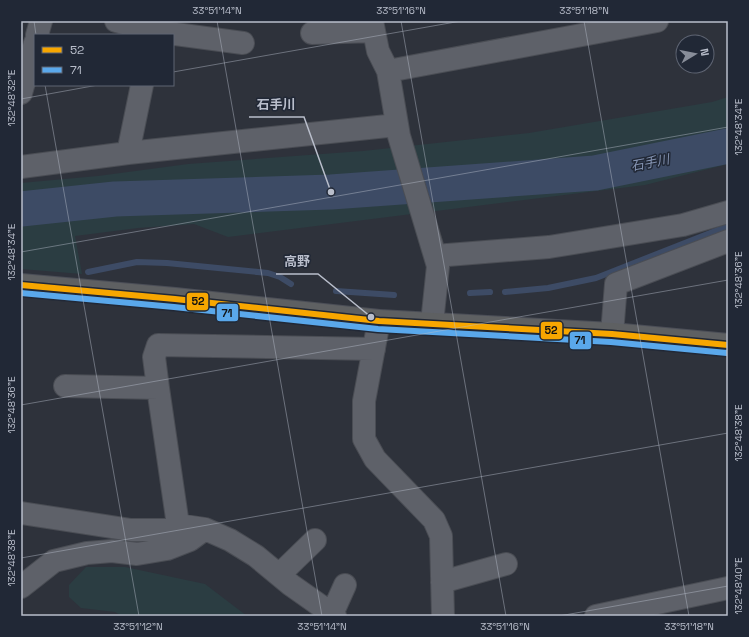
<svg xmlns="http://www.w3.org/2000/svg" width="749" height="637" font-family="'Space Grotesk','Noto Sans JP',sans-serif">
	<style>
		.green { fill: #2b3d42 }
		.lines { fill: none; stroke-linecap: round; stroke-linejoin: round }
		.stream { stroke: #3d4b65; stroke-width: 6 }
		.river { stroke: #3d4b65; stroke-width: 35 }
		.minor-casing { stroke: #4a4d54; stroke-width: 24 }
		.highway-casing { stroke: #4b4e57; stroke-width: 24 }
		.minor { stroke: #5e6169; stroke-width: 22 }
		.highway { stroke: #5e6062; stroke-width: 22 }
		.bus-1-casing { stroke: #212836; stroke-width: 9 }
		.bus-2-casing { stroke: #212836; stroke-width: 9 }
		.bus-1 { stroke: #f7a600; stroke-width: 6 }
		.bus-2 { stroke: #5aa8eb; stroke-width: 6 }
		.ticks { fill: none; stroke: #b9becb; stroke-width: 1; stroke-opacity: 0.45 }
		.labels { text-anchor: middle; stroke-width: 3; stroke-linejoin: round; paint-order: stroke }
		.water-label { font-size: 13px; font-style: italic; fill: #8392b0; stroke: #212836 }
		.leader { fill: none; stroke: #b9becb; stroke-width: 1.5 }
		.callout-dot { fill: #b9becb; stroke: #212836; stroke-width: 1.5 }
		.callout-label { font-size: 13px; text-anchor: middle; font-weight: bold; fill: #b9becb; stroke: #212836; stroke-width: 3; stroke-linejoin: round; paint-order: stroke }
		.line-badge { stroke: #212836; stroke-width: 1.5 }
		.pale-badge-label { font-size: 11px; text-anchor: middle; font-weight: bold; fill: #111 }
		.neatline { fill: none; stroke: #b9becb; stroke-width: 1.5 }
		.ticks-label { font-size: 10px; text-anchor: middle; fill: #b9becb }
	</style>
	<rect width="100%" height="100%" fill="#2e323b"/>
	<path class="green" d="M728,97v67l-83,21 -417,52 -34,-13 -56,4 -63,8 7,38 -61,-5v-86l77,-7 90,-12 175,-13 166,-18 183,-31z
		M86,567h39l80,17 42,32h-125l-7,-4 -34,-4 -12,-11v-12z"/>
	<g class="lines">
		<path class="stream" d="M88,272l49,-10 30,1 101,10 12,4 11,7
			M336,291l58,4
			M505,292l43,-4 48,-10 132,-52
			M470,293l20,-1"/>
		<path class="river" d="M21,209l94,-10 216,-7 264,-19 133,-27"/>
		<g class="minor-casing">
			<path id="minor" d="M116,21l37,10 90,12
				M372,21l6,30 10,20 11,65 39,130 -6,57
				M312,33l62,-2
				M37,35l4,-14
				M388,71l269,-50
				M21,93l14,-50
				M128,153l14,-68
				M21,167l107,-14 269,-28
				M435,256l114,-9 134,-22 45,-13
				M379,321l-15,80v38l11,20 59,61 7,16 2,80
				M612,334l4,-50 112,-43
				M65,386l93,2
				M21,513l110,17h37l10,-5 27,4 25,11 26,16 35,29 44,31
				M178,525l-20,-137 -4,-31 4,-12 216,4
				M279,575l36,-35
				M442,582l64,-18
				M21,587l33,-26 33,-8 25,-2 25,3 30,-5 23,-9 15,-11
				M332,614l13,-29
				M596,616l132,-28"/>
		</g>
		<g class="highway-casing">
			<path id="highway" d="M21,285l154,14 204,22 233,13 116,11"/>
		</g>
		<use href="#minor" class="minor"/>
		<use href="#highway" class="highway"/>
		<g class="bus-1-casing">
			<path id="bus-1" d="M21,285l154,14 204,22 233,13 116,11"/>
		</g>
		<g class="bus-2-casing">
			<path id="bus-2" d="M21,293l153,14 204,22 233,13 116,11"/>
		</g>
		<use href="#bus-1" class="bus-1"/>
		<use href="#bus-2" class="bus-2"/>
	</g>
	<path class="ticks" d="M34,21l2,14M217,21l105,595M401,21l105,595M584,21l105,595M173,72l288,-51M45,85l94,531M21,99l77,-14M21,252l707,-125M21,405l707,-125M21,558l707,-125M559,616l169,-30"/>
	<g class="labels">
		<g class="water-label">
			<text transform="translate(650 162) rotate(-11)" y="5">石手川</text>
		</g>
	</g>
	<path class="leader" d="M331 192L304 117H249M371 317L318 274H276"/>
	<g class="callout-dot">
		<circle cx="331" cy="192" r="4"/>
		<circle cx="371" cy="317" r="4"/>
	</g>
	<g class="callout-label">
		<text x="276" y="109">石手川</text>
		<text x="297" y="266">高野</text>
	</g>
	<g class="line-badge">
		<rect x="186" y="292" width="23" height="19" rx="4" fill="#f7a600"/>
		<rect x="216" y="303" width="23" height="19" rx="4" fill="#5aa8eb"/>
		<rect x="540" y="321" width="23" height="19" rx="4" fill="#f7a600"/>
		<rect x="569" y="331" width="23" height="19" rx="4" fill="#5aa8eb"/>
	</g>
	<g class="pale-badge-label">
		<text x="198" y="305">52</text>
		<text x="227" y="317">71</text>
		<text x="551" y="334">52</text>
		<text x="580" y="344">71</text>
	</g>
	<rect width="749" height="637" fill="none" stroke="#212836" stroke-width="44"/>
	<rect x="34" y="34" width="140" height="52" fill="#212836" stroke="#5e6472"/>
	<rect x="42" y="47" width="20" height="6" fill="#f7a600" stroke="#5e6472"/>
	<text x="70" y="54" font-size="12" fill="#b9becb">52</text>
	<rect x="42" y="67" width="20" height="6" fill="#5aa8eb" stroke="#5e6472"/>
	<text x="70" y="74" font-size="12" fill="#b9becb">71</text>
	<g transform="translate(695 54) rotate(80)"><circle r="19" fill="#212836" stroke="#5e6472"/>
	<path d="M0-3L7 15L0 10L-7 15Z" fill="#888d99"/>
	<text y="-6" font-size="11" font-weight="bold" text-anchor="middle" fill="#b9becb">N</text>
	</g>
	<rect x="22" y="22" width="705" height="593" class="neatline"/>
	<g class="ticks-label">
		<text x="217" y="14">33°51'14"N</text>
		<text x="401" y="14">33°51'16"N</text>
		<text x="584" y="14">33°51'18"N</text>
		<text transform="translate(11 98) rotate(-90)" y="4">132°48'32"E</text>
		<text transform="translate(738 127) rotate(-90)" y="4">132°48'34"E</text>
		<text transform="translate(11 252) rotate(-90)" y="4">132°48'34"E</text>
		<text transform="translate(738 280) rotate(-90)" y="4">132°48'36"E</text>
		<text transform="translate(11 405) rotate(-90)" y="4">132°48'36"E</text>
		<text transform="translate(738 433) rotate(-90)" y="4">132°48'38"E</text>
		<text transform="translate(11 558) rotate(-90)" y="4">132°48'38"E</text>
		<text transform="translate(738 586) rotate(-90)" y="4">132°48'40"E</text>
		<text x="138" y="630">33°51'12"N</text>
		<text x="322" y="630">33°51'14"N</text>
		<text x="505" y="630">33°51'16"N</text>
		<text x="689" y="630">33°51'18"N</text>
	</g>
</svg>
